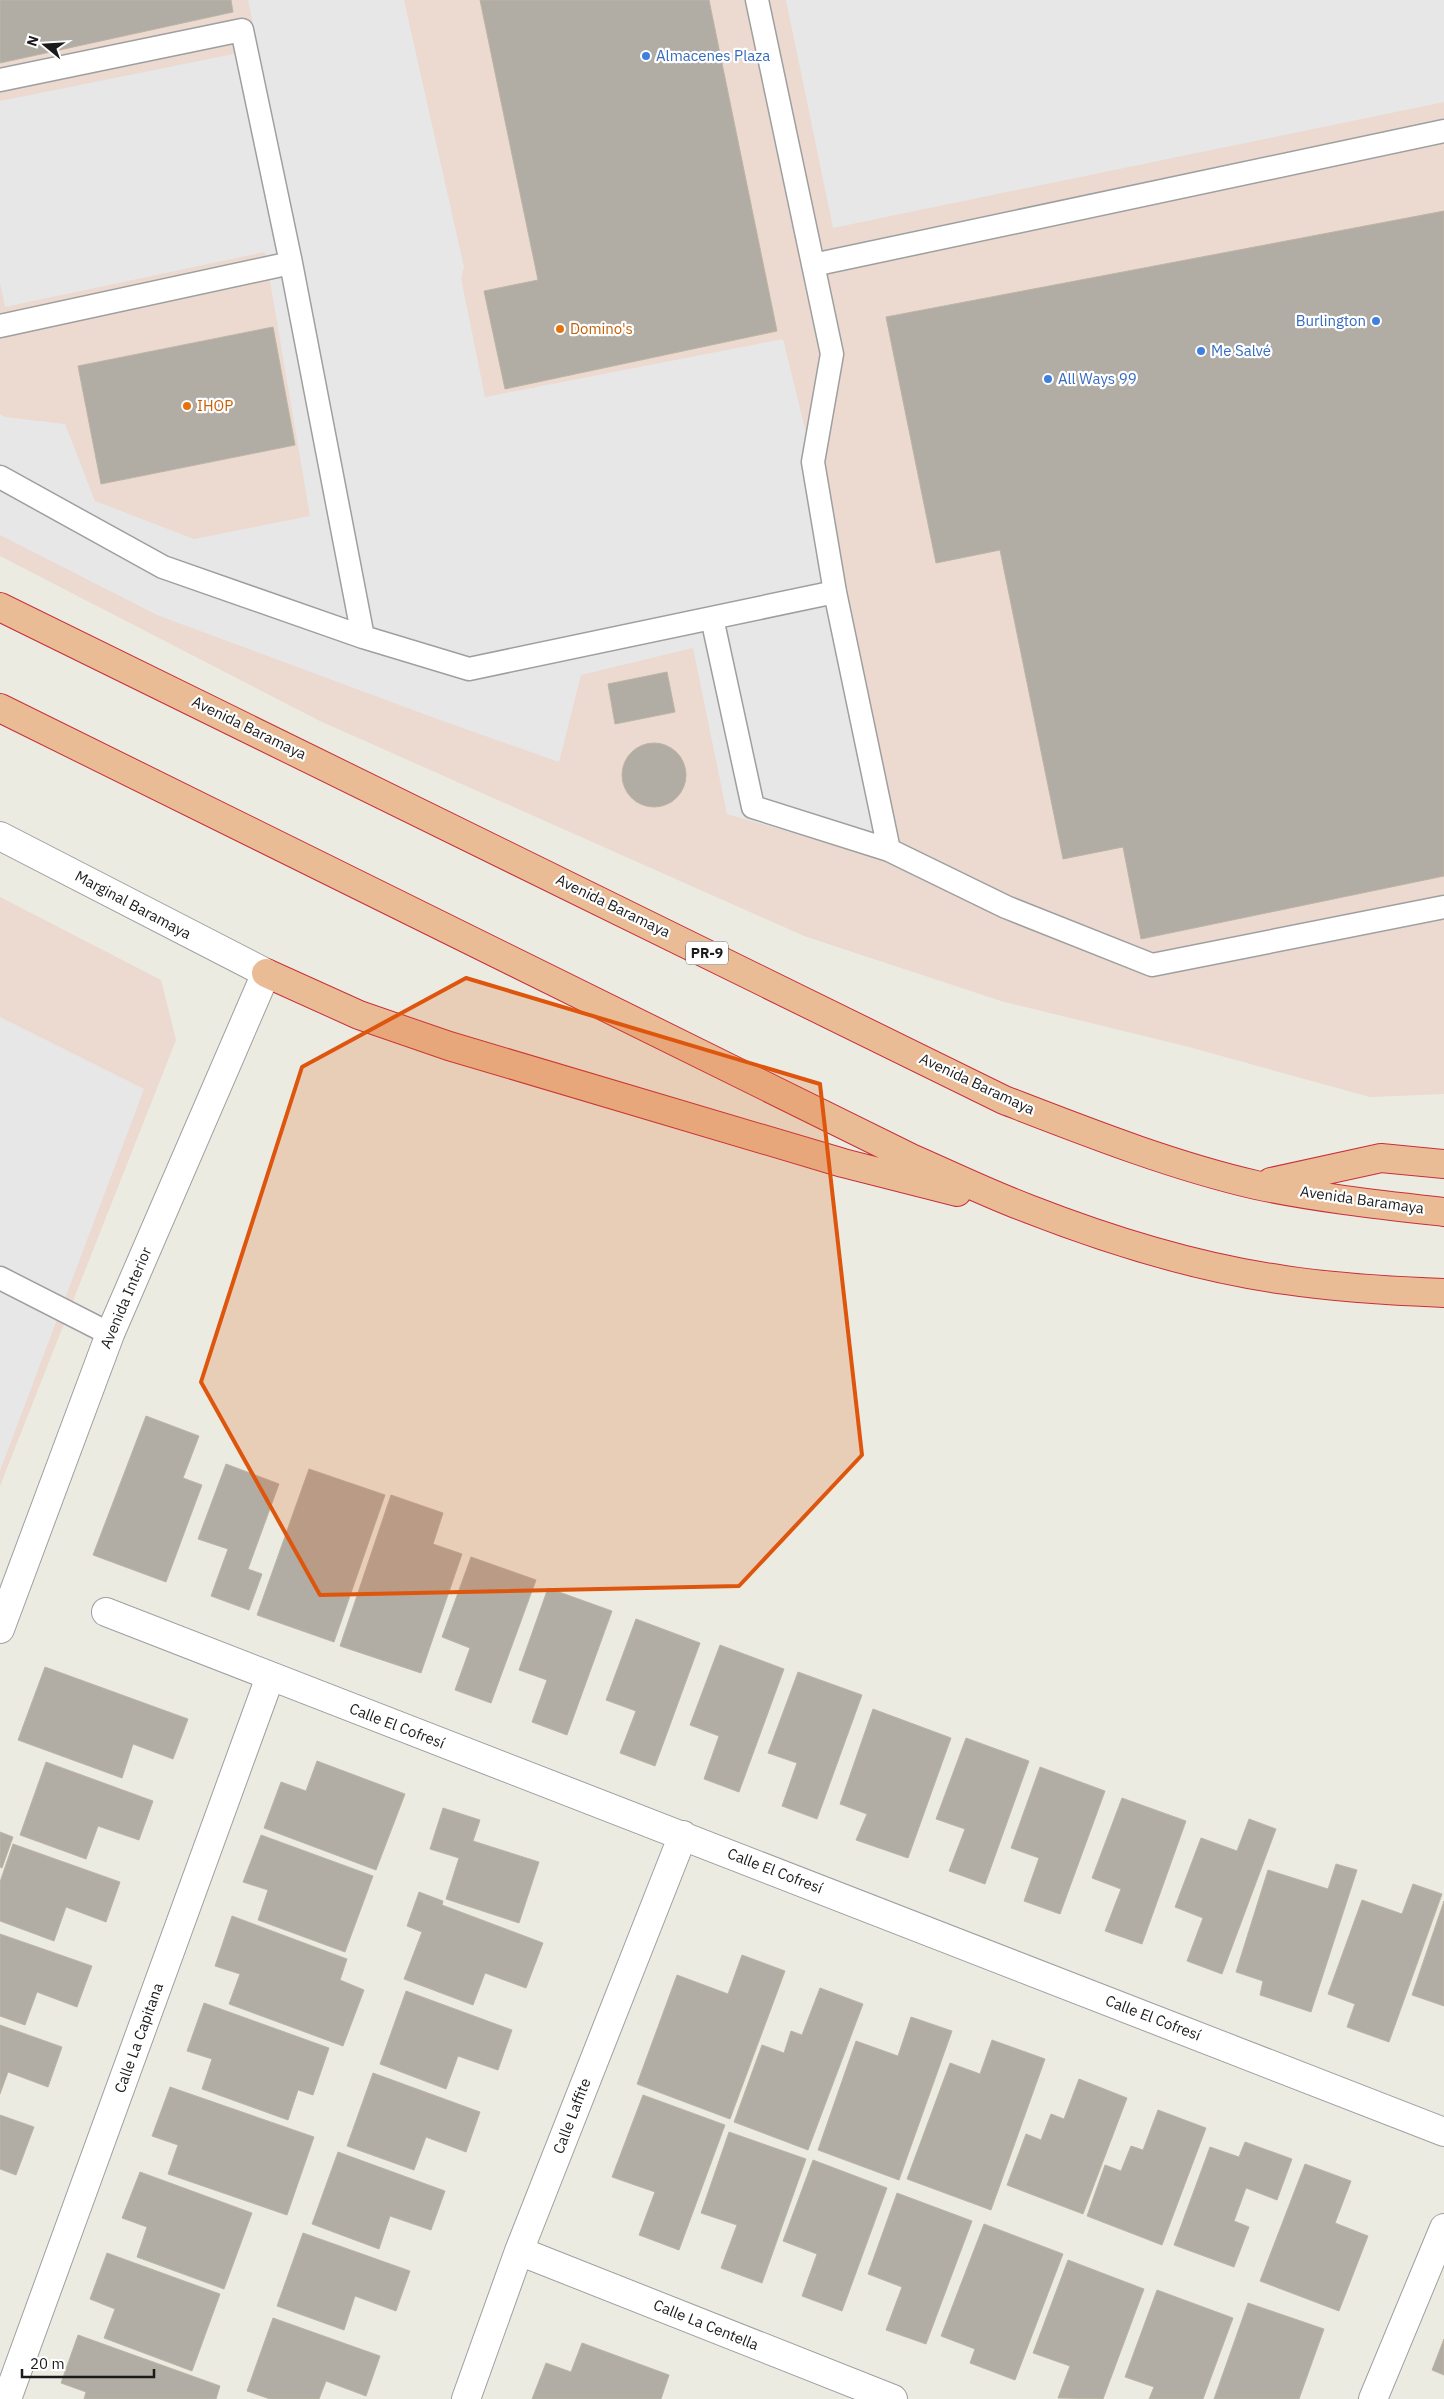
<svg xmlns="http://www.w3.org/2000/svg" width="1444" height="2399" font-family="'IBM Plex Sans',sans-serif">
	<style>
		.commercial { fill: #ecd9d0 }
		.parking { fill: #e7e7e7 }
		.building { fill: #b1ada4; stroke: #bcb5a4 }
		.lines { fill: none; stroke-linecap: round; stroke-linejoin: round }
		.service-casing { stroke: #9f9f9f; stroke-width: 25 }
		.minor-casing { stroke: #9f9f9f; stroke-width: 30 }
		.tertiary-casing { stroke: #9f9f9f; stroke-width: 30 }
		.trunk-casing { stroke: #c82f3b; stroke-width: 30 }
		.service { stroke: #fff; stroke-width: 22 }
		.minor { stroke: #fff; stroke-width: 28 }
		.tertiary { stroke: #fff; stroke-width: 28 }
		.trunk { stroke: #eabc95; stroke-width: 28 }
		.marked { fill: #de560d; fill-opacity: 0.2; stroke: #de560d; stroke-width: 4; stroke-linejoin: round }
		.shop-dot { fill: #3f7fe0; stroke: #fff; stroke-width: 2 }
		.food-dot { fill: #e8710a; stroke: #fff; stroke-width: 2 }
		.labels { text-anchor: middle; stroke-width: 4.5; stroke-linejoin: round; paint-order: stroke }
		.shield { fill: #fff; stroke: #5f5f5f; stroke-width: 1 }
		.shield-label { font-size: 14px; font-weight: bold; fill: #1b1b1b }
		.shop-label { font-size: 15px; fill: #366cbe; stroke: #fff; text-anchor: start }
		.food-label { font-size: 15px; fill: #c56008; stroke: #fff; text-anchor: start }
		.street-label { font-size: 15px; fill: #1b1b1b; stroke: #fff }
	</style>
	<rect width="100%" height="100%" fill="#ecebe1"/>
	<path class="commercial" d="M0,0h1444v1094l-74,3 -181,-50 -188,-46 -197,-65 -484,-215 -320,-165z
		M0,897l161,83 15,60 -176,446z"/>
	<path class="parking" d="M248,0h156l60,267 -3,11 24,119 298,-58 60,245 57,280 -173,-50 -34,-166 -112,27 -22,87 -119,-42 -283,-105 -157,-80v-121l5,3 60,7 30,77 99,38 116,-23 -45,-264 -260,55 -5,-24v-182l258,-52z
		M786,0h658v102l-611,126z
		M0,1017l144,72 -144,382z"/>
	<path class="building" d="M0,0h231l2,12 -233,51z
		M480,0h229l68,331 -272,58 -21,-98 54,-11z
		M1444,211v665l-303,63 -18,-92 -60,12 -63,-309 -64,13 -50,-246z
		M273,327l22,118 -194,39 -23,-118z
		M667,672l8,40 -60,12 -7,-40z
		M622 775a32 32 0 1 1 64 0a32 32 0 1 1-64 0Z
		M146,1416l53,20 -16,42 19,7 -36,97 -73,-27z
		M226,1464l53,20 -31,85 14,5 -13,36 -38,-14 17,-47 -30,-10z
		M309,1469l76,26 -51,147 -77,-27z
		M391,1495l52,18 -10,31 29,10 -41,119 -81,-27z
		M471,1557l65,23 -45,123 -36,-13 15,-42 -28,-11z
		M548,1588l64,23 -45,124 -35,-13 15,-42 -28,-10z
		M636,1619l64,24 -45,123 -35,-13 16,-42 -30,-11z
		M720,1645l64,24 -45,123 -35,-13 15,-43 -29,-11z
		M45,1667l143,52 -15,40 -40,-15 -11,34 -104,-38z
		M798,1672l64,23 -45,124 -35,-13 15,-43 -29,-10z
		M873,1709l78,29 -43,120 -52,-18 11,-26 -27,-10z
		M966,1738l63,23 -44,123 -36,-13 16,-42 -29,-10z
		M317,1761l88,33 -29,76 -112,-42 17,-46 25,9z
		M46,1762l107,39 -14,39 -41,-14 -12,33 -66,-24z
		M1040,1767l65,24 -45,123 -36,-13 15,-43 -28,-10z
		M1122,1798l64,23 -44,123 -37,-13 16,-42 -29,-11z
		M443,1808l37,12 -7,21 66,21 -20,61 -73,-24 13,-41 -29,-9z
		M1249,1819l27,10 -54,145 -35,-13 16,-43 -28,-11 26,-69 36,13z
		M0,1832l13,5 -11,31 -2,-1z
		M261,1835l112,41 -28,76 -87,-32 10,-30 -25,-8z
		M13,1844l107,38 -14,40 -40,-15 -12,34 -54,-20v-39z
		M1336,1864l21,6 -46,142 -51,-17 3,-14 -27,-9 32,-102 60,19z
		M1413,1884l29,10 -53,148 -42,-15 8,-23 -27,-10 34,-94 40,14z
		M419,1892l24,9 -1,4 101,38 -17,45 -41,-15 -12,32 -69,-26 18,-47 -15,-6z
		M1444,1901v105l-32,-11z
		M232,1916l115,43 -7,21 24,10 -21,56 -114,-42 11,-30 -25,-8z
		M0,1934l92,32 -15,41 -40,-15 -12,33 -25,-9z
		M742,1955l43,16 -55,148 -93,-35 40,-109 51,19z
		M820,1988l43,16 -55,146 -74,-28 28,-77 22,8 7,-22 11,4z
		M406,1991l106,39 -14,40 -40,-14 -12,33 -66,-25z
		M204,2003l125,45 -16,47 -15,-5 -10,30 -86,-31 10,-30 -25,-8z
		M911,2017l41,14 -53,149 -81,-30 38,-109 42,15z
		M0,2025l62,22 -14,40 -40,-15 -8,22z
		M992,2040l53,19 -54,151 -84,-31 43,-116 30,11z
		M373,2073l107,39 -14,40 -40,-15 -12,33 -67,-24z
		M1079,2079l48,19 -44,116 -76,-29 19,-51 15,6 10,-26 13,5z
		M170,2087l144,50 -27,78 -119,-41 10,-29 -26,-9z
		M643,2095l82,30 -46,125 -40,-15 16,-43 -43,-15z
		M1158,2110l48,18 -44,117 -75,-29 18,-51 16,6 10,-25 12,4z
		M0,2115l34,12 -18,48 -16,-6z
		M729,2132l77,27 -44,124 -41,-15 16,-43 -36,-12z
		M1245,2142l47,17 -15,41 -31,-12 -12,33 15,6 -15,40 -60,-22 36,-98 29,10z
		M338,2152l107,39 -14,39 -41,-14 -11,33 -67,-25z
		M813,2160l74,28 -45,123 -40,-15 15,-42 -34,-13z
		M1305,2164l46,17 -16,42 33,13 -29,75 -79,-30z
		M140,2172l112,41 -28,76 -87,-32 10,-30 -25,-9z
		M897,2193l75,28 -46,123 -40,-14 16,-43 -34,-13z
		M984,2224l79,30 -48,126 -45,-17 5,-14 -34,-13z
		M303,2233l107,38 -14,40 -41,-15 -11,34 -67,-24z
		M107,2253l113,41 -28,77 -88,-33 11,-29 -25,-10z
		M1068,2260l76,29 -41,110 -45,-1 12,-32 -37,-13z
		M1157,2290l76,28 -30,81h-54l5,-12 -29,-10z
		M1248,2303l76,26 -25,70h-85z
		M273,2318l107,38 -14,40 -40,-15 -7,18h-49l-23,-8z
		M78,2335l142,51 -4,13h-132l2,-7 -25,-9z
		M1444,2339v36l-12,-5z
		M582,2343l87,32 -8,24h-129l14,-36 25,9z"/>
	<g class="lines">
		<g class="service-casing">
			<path id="service" d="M0,80l242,-50 49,233 72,374 -200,-70 -163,-90
				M813,265l631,-134
				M0,326l291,-63
				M712,618l41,189 136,43 -54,-258 -22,-130 19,-108 -75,-354
				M363,637l106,32 366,-77
				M889,850l117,57 146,58 292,-58
				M0,1278l110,56"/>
		</g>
		<g class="minor-casing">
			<path id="minor" d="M106,1612l1338,520
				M519,2251l374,148
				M7,2399l263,-722
				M466,2399l53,-148 164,-416
				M1373,2399l71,-171"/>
		</g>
		<g class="tertiary-casing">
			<path id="tertiary" d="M0,836l266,137 -156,361 -110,295"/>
		</g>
		<g class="trunk-casing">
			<path id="trunk" d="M0,607l1004,493c83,32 166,65 252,85 61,13 126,20 188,27
				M0,708l911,450c39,17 78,36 118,51 82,32 170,59 256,71 53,8 106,11 159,13
				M266,973l93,42 90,31 394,117 114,29
				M1271,1182l110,-24 63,6"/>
		</g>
		<use href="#service" class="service"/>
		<use href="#minor" class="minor"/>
		<use href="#tertiary" class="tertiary"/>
		<use href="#trunk" class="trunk"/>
	</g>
	<path class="marked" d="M466,978l354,106 42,371 -123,131 -419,9 -119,-213 101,-315z"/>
	<g class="shop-dot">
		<circle cx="646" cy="56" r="5"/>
		<circle cx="1376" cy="321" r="5"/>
		<circle cx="1201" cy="351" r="5"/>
		<circle cx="1048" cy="379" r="5"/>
	</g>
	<g class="food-dot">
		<circle cx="560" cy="329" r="5"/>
		<circle cx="187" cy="406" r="5"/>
	</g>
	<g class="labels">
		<rect class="shield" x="686" y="941.5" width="42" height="23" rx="4"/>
		<g class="shield-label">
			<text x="707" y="958">PR-9</text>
		</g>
		<g class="shop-label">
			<text x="656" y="61">Almacenes Plaza</text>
			<text x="1366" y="326" text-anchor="end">Burlington</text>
			<text x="1211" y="356">Me Salvé</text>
			<text x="1058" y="384">All Ways 99</text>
		</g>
		<g class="food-label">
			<text x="570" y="334">Domino's</text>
			<text x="197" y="411">IHOP</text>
		</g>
		<g class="street-label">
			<text transform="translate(249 728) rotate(26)" y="5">Avenida Baramaya</text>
			<text transform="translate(133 905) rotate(28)" y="5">Marginal Baramaya</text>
			<text transform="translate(613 906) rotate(26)" y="5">Avenida Baramaya</text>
			<text transform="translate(977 1084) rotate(25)" y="5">Avenida Baramaya</text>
			<text transform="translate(1362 1200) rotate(8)" y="5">Avenida Baramaya</text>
			<text transform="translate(126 1298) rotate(-67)" y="5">Avenida Interior</text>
			<text transform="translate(397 1726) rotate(21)" y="5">Calle El Cofresí</text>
			<text transform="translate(775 1871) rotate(21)" y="5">Calle El Cofresí</text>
			<text transform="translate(1153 2018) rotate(21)" y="5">Calle El Cofresí</text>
			<text transform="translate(139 2038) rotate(-70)" y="5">Calle La Capitana</text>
			<text transform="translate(572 2116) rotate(-69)" y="5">Calle Laffite</text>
			<text transform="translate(706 2325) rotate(22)" y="5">Calle La Centella</text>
		</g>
	</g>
	<g transform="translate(45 45) rotate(288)" stroke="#ffffff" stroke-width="4" paint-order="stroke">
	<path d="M0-4L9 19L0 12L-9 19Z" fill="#1b1b1b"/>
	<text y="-8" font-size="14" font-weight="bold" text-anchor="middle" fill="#1b1b1b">N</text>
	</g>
	<path d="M22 2369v8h132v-8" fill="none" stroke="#1b1b1b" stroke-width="2.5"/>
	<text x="30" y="2369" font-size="15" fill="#1b1b1b" stroke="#ffffff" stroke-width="4" paint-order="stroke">20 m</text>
</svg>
